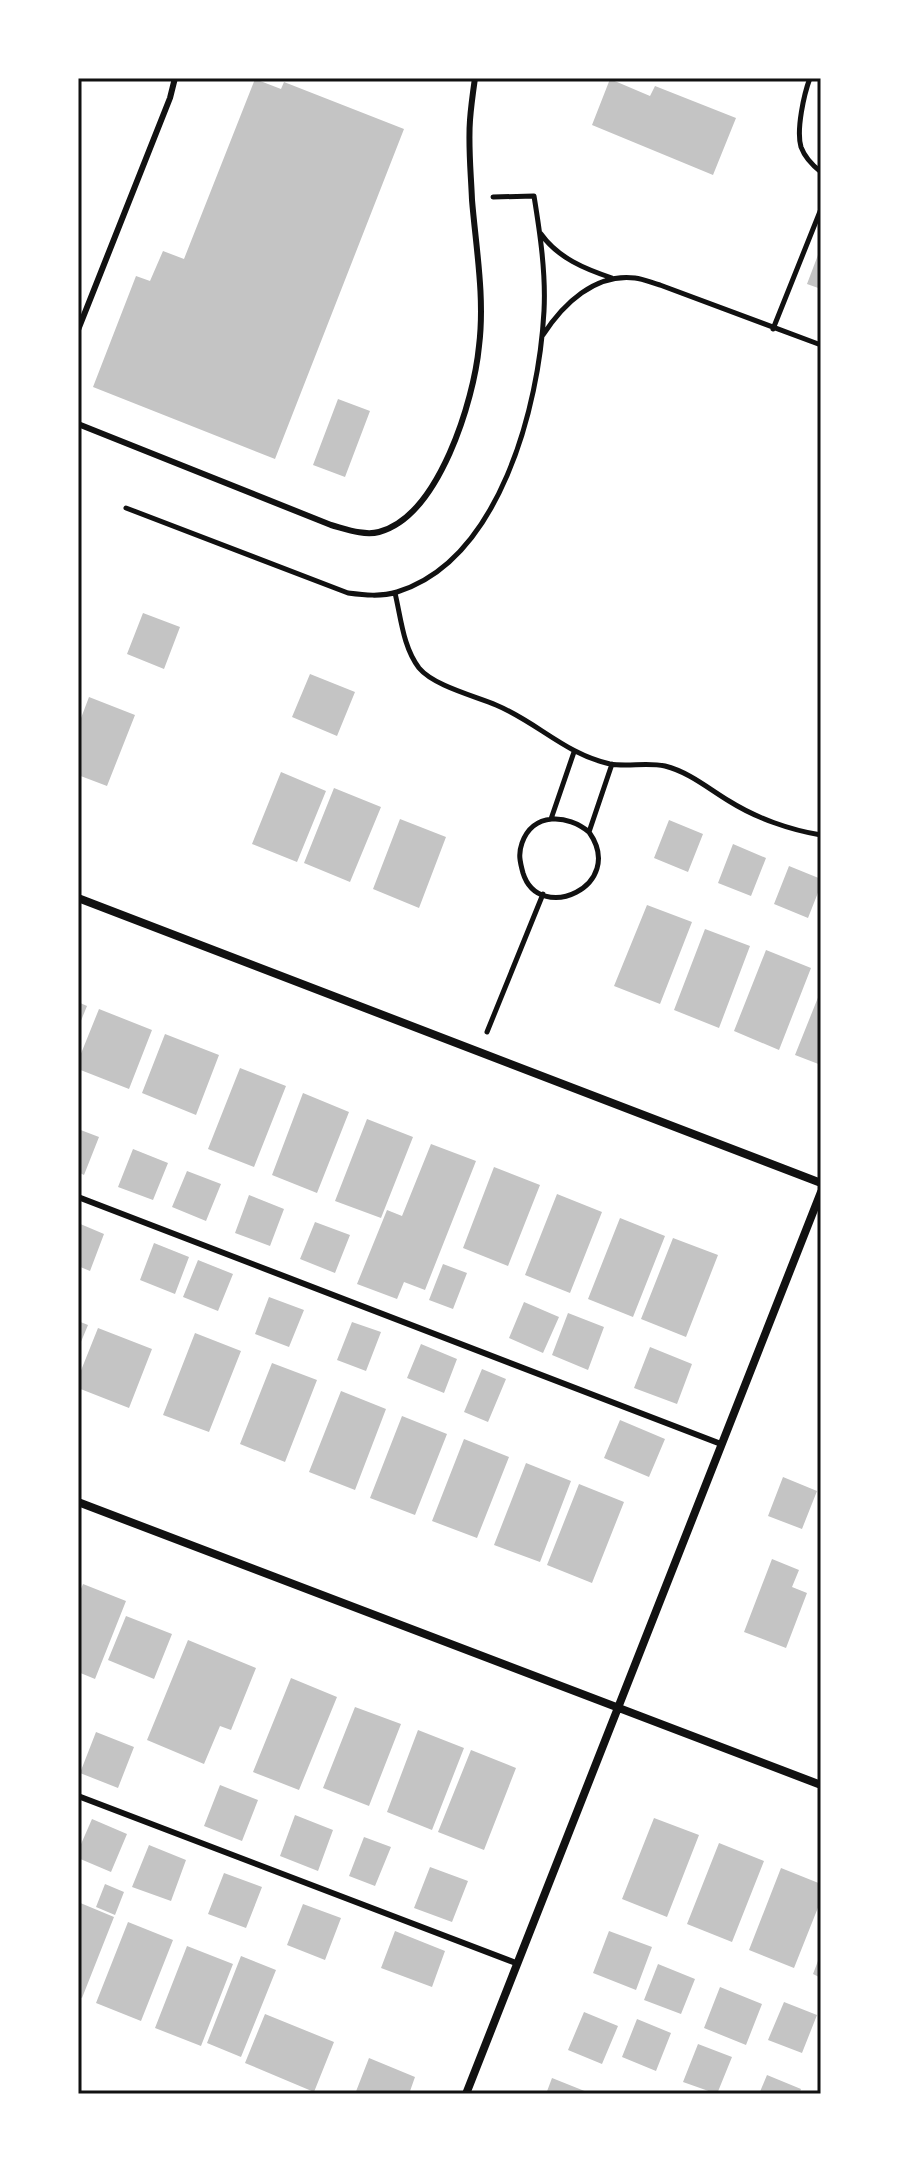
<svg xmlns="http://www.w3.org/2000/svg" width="899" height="2172" font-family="'Fira Sans Condensed',sans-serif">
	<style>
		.building { fill: #c4c4c4 }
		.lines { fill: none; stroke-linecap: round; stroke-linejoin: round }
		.path { stroke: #111; stroke-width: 5 }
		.service { stroke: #111; stroke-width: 6 }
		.minor { stroke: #111; stroke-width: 8 }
		.neatline { fill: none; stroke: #111; stroke-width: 3 }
	</style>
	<rect width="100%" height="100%" fill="#fff"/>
	<path class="building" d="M255,79l26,10 3,-7 120,47 -129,330 -182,-72 43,-111 14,5 13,-30 21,8z
		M610,79l40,17 5,-10 81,32 -23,57 -121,-50z
		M821,247v42l-14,-5z
		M338,399l32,12 -25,66 -32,-12z
		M143,613l37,14 -16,42 -37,-15z
		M310,674l45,18 -18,44 -45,-19z
		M89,697l46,18 -28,71 -29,-11v-49z
		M281,772l45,19 -29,71 -45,-18z
		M334,788l47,19 -31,75 -46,-19z
		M400,819l46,18 -27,71 -46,-19z
		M669,820l34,14 -15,38 -34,-14z
		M733,844l33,14 -15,38 -33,-13z
		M789,866l32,13v6l-13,33 -34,-14z
		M647,905l45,17 -32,82 -46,-18z
		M705,929l45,17 -31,82 -45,-18z
		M766,950l45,18 -32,82 -45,-19z
		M821,990v75l-26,-10z
		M78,1002l9,4 -9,22z
		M99,1009l53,21 -23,59 -51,-20v-8z
		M165,1034l54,21 -23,60 -54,-22z
		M240,1068l46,18 -32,81 -46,-18z
		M303,1093l46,19 -32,81 -45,-18z
		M367,1119l46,18 -32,81 -46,-17z
		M78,1129l21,8 -15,38 -6,-3z
		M431,1144l45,17 -51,129 -21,-8 -7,17 -40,-15 30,-74 15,6z
		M133,1149l35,14 -15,37 -35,-13z
		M494,1167l46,18 -32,81 -45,-18z
		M187,1171l34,13 -15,37 -34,-14z
		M557,1194l45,18 -32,81 -45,-18z
		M249,1195l35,14 -14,37 -35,-13z
		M620,1218l45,18 -32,81 -45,-18z
		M315,1222l35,13 -15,38 -35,-14z
		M78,1223l26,11 -14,37 -12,-5z
		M673,1238l45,17 -32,82 -45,-18z
		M154,1243l35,14 -14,37 -35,-14z
		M198,1260l35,14 -15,37 -35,-14z
		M443,1264l24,9 -14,36 -24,-9z
		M269,1297l35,13 -15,37 -34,-13z
		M524,1302l35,15 -16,36 -34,-15z
		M568,1313l36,14 -16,43 -36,-15z
		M78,1321l10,4 -10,24z
		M352,1322l29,10 -15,39 -29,-11z
		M98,1328l54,21 -23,59 -51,-20v-10z
		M195,1333l46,18 -32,81 -46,-17z
		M421,1344l36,15 -13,34 -37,-15z
		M650,1347l42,17 -15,40 -43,-16z
		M272,1363l45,17 -32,82 -45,-18z
		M482,1369l24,10 -18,43 -24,-10z
		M341,1391l45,18 -31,81 -46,-18z
		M402,1416l45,18 -32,81 -45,-17z
		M620,1420l45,19 -16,38 -45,-19z
		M464,1439l45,18 -32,81 -45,-17z
		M526,1463l45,18 -31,81 -46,-17z
		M783,1477l34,14 -15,38 -34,-13z
		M579,1484l45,18 -32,81 -45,-18z
		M772,1559l27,11 -7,17 15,6 -21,55 -42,-16z
		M83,1584l43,17 -31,78 -17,-7v-76z
		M126,1616l46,18 -18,45 -46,-19z
		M188,1640l68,28 -25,62 -11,-4 -16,38 -57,-24z
		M291,1678l46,19 -38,93 -46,-18z
		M355,1707l46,17 -32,82 -46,-18z
		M418,1730l46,18 -32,82 -45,-18z
		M96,1732l38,15 -16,41 -38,-15z
		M471,1750l45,18 -32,82 -46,-18z
		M220,1785l38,15 -16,41 -38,-15z
		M295,1815l38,15 -15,41 -38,-15z
		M654,1818l45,17 -32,82 -45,-18z
		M92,1819l35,15 -16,38 -33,-14v-7z
		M364,1837l27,10 -16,39 -26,-10z
		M719,1843l45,18 -32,81 -45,-18z
		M149,1845l37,15 -15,41 -39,-14z
		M430,1867l38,14 -16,41 -38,-14z
		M781,1868l40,16v16l-27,68 -45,-18z
		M224,1873l38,14 -16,41 -38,-14z
		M105,1884l19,8 -9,23 -19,-8z
		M78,1902l36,15 -32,81 -4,-2z
		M303,1904l38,14 -16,42 -38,-15z
		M128,1922l45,18 -32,81 -45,-18z
		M395,1931l50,20 -13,36 -51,-19z
		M609,1931l43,16 -16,43 -43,-17z
		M187,1946l46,18 -32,82 -46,-18z
		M821,1953v25l-8,-4z
		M241,1956l35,14 -35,87 -34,-14z
		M658,1964l37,15 -14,35 -37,-14z
		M720,1987l42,17 -16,41 -42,-17z
		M784,2002l33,13 -15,38 -34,-13z
		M584,2012l34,14 -16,38 -34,-14z
		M265,2014l69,28 -20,50 -69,-29z
		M637,2019l34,14 -15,38 -34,-14z
		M698,2044l34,13 -15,37 -34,-12z
		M369,2058l46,19 -6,17h-54z
		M767,2075l34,14 -2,5h-40z
		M552,2078l40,16h-46z"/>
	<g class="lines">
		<path class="path" d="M810,78c-6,16 -14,52 -9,69 4,11 11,18 20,25
			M541,234c17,24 44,35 71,44
			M773,329l48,-120
			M543,335c20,-31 52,-62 92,-57 9,1 17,5 25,7l161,60
			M126,508l222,85c16,2 33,4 49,-1 103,-32 142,-186 147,-281 2,-38 -4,-78 -10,-115l-41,1
			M395,593c6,25 8,54 24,75 15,18 56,28 77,37 41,17 69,49 114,59 18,3 37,-2 55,2 24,6 44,23 64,35 27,17 61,29 92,34
			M551,819l23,-67
			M589,832c-21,-18 -56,-20 -67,11 -4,11 -2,19 1,30 16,52 104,13 66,-41l23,-68
			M487,1032l56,-138"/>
		<path class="service" d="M78,330l92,-232 5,-20
			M78,424l253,101c15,4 33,11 48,7 60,-16 95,-132 100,-186 6,-48 -3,-98 -7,-146 -1,-26 -4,-54 -2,-80 1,-14 3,-28 5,-42
			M78,1197l643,247
			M78,1796l438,167"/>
		<path class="minor" d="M78,898l743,285
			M78,1502l743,283
			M466,2094l355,-902"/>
	</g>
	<rect width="899" height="2172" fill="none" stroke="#ffffff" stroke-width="160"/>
	<rect x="80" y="80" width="739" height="2012" class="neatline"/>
</svg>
